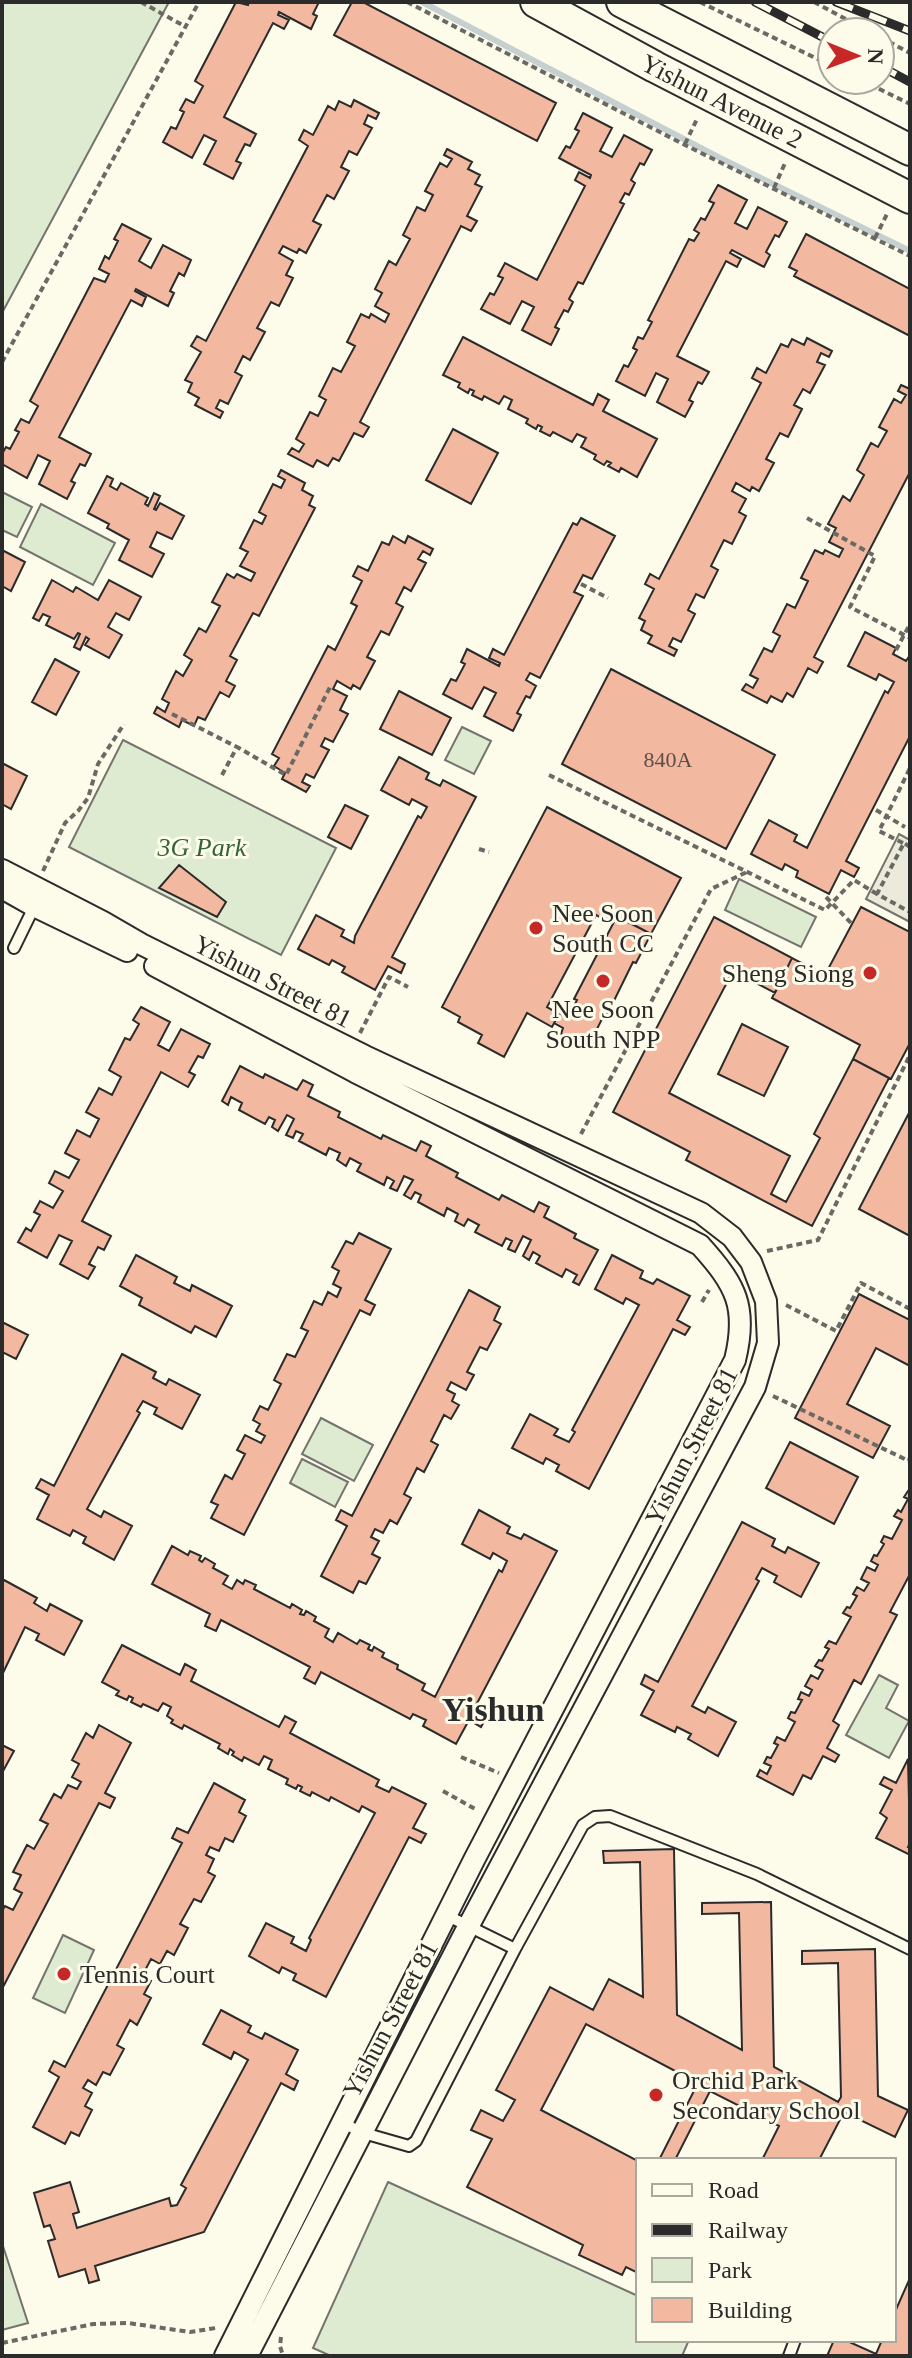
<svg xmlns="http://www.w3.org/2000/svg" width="912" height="2358" font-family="Georgia,serif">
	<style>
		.green { fill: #deebd1; stroke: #74746e; stroke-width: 2 }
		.parking { fill: #eceadb; stroke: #74746e; stroke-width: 2 }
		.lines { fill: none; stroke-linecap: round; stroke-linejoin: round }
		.stream { stroke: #c7d0d0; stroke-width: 6 }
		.building { fill: #f2b8a0; stroke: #2b2b2b; stroke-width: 2 }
		.lane-casing { stroke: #2b2b2b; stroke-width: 14 }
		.street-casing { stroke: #2b2b2b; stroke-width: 24 }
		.primary-casing { stroke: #2b2b2b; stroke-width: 34 }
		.path { stroke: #6a6964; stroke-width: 4; stroke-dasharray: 6 4; stroke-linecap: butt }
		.lane { stroke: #fdfbea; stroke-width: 10 }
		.street { stroke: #fdfbea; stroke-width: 20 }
		.primary { stroke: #fdfbea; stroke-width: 30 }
		.rail-casing { stroke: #2b2b2b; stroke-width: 9 }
		.rail { stroke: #fdfbea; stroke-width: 6; stroke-dasharray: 18; stroke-linecap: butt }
		.poi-dot { fill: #c62828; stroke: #fdfbea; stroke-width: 3 }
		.labels { text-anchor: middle; stroke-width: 6; stroke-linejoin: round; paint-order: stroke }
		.number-label { font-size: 22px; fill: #5d4e48 }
		.street-label { font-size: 26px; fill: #2b2b2b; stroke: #fdfbea }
		.park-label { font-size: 26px; font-style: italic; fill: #34623c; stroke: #fdfbea }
		.poi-label { font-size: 26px; fill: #2b2b2b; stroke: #fdfbea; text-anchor: start }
		.district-label { font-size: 34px; font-weight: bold; fill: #2b2b2b; stroke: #fdfbea }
	</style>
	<rect width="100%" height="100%" fill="#fdfbea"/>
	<path class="green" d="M2,2h167l-167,311z
		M2,492l30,15 -15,30 -15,-7z
		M41,504l74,39 -22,42 -73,-38z
		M462,727l29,14 -17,33 -29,-14z
		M123,740l213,108 -55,107 -212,-108z
		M739,879l77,38 -15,30 -76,-37z
		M321,1418l52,27 -19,36 -52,-27z
		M302,1459l46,23 -13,25 -45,-24z
		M879,1675l19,10 -12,23 23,13 -20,37 -43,-23z
		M63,1935l31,15 -29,63 -32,-15z
		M388,2182l250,114v44h51l-7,16h-351l-18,-8z
		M2,2243l26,80 -26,7z"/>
	<path class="parking" d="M899,834l11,6v82l-44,-23z"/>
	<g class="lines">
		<path class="stream" d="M422,2l296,155 192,94"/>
	</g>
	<path class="building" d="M236,2l12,3 1,-3h70l-6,12 4,2 -6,13 -32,-17 -1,3 11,5 -5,9 -11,-6 -49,94 32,17 -6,12 -5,-2 -9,17 5,2 -8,16 -29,-15 12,-23 -12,-6 -12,23 -29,-16 8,-15 5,2 8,-17 -4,-2 6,-11 8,4 9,-17 -8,-5z
		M352,2h11l193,101 -19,38 -203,-106z
		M354,100l25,13 -3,6 -8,-4 -4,9 8,4 -15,27 -8,-4 -8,16 8,4 -15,28 -7,-4 -14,26 8,4 -15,28 -7,-4 -2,4 -14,-7 -4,7 14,8 -7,14 7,3 -14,28 -8,-4 -14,26 8,4 -15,28 -7,-4 -8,16 7,4 -14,28 -8,-4 -4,8 7,4 -3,6 -25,-13 4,-7 -11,-6 4,-9 -7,-3 16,-28 -10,-6 6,-10 9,5 102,-195 -9,-6 5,-10 9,5 15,-29 7,4 4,-9 12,6z
		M583,113l29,15 -12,23 12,6 12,-22 28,15 -8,15 -4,-2 -9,17 4,3 -6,12 -4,-2 -5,9 4,2 -41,80 -5,-2 -9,17 4,3 -5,10 -4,-2 -9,17 4,2 -8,16 -29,-15 12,-23 -12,-6 -12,23 -29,-15 9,-16 4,2 9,-17 -5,-2 7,-13 32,17 48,-94 -10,-6 4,-8 11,6 1,-3 -32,-17 7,-12 4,2 9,-17 -4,-2z
		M447,149l25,13 -4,7 12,6 -5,9 7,3 -15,29 10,5 -6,10 -10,-5 -101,196 9,5 -6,10 -9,-4 -15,28 -6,-3 -5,8 -11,-6 -4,7 -25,-13 4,-6 7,4 5,-8 -8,-5 14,-27 8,4 8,-16 -7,-4 14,-28 8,4 14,-26 -8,-4 14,-28 8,4 2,-4 14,8 4,-8 -14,-8 7,-13 -7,-4 14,-28 7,4 14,-26 -7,-4 14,-28 8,4 8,-16 -8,-4 15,-28 7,4 5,-8 -8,-4z
		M718,185l29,15 -12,23 12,6 11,-22 29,15 -8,15 -4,-2 -9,17 4,3 -6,12 -32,-17 -2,3 11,6 -4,8 -11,-6 -49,95 32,16 -7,12 -4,-2 -9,18 4,2 -8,15 -28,-15 11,-23 -12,-6 -11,23 -29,-15 8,-16 4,2 9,-17 -4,-2 5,-11 5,2 9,-17 -4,-2 41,-81 5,2 5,-8 -5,-3 7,-12 4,2 9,-17 -5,-2z
		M122,224l29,15 -12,22 12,7 12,-23 28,15 -7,16 -5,-3 -9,18 4,2 -6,13 -32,-17 -1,2 11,6 -4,9 -11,-6 -72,137 32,17 -6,12 -5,-2 -9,17 4,2 -8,16 -28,-15 11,-23 -12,-6 -11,23 -25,-14v-10l4,-7 4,2 9,-17 -4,-2 6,-11 8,4 9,-17 -8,-5 64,-123 11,4 4,-8 -10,-5 6,-13 4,3 9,-18 -4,-2z
		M806,234l104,55v47l-116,-60 3,-5 -8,-4z
		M463,337l130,68 5,-11 11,6 -6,11 54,28 -20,38 -16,-9 -2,4 -11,-6 3,-3 -4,-2 -3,4 -10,-6 2,-4 -15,-8 5,-9 -9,-4 -5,8 -19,-10 -3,4 -10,-5 2,-4 -4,-2 -2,4 -10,-6 2,-4 -20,-10 4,-9 -8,-4 -5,8 -15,-8 -2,4 -10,-5 2,-4 -4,-2 -2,4 -10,-6 2,-4 -17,-8z
		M807,338l25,13 -3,6 -8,-4 -4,9 8,3 -15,28 -7,-4 -9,16 8,4 -14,28 -8,-4 -14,26 8,4 -15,28 -7,-4 -2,4 -14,-8 -4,8 14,8 -7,13 7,4 -14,28 -8,-4 -13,26 7,4 -14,28 -8,-4 -8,16 7,4 -14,28 -8,-4 -4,8 8,4 -3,6 -26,-13 4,-7 -11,-6 4,-9 -6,-3 15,-29 -9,-5 5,-10 9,5 102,-196 -9,-5 5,-10 9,5 15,-29 7,3 4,-8 12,6z
		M901,385l9,4v83l-96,185 9,5 -6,11 -9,-5 -15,29 -6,-4 -5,9 -11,-6 -4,7 -25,-13 4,-6 7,4 5,-9 -8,-4 14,-27 8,4 8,-16 -7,-4 14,-28 8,4 13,-27 -7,-3 14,-28 8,4 2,-4 14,7 4,-8 -14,-7 7,-14 -8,-4 15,-28 7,5 14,-26 -7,-5 14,-27 7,4 9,-16 -8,-4 15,-28 7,4 5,-8 -8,-4z
		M453,429l45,24 -27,51 -45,-24z
		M281,470l24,13 -3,7 11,6 -4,9 6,3 -56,108 -6,-3 -23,43 7,4 -11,21 9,5 -6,11 -9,-5 -15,28 -7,-3 -4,9 -12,-6 -3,7 -25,-14 3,-6 8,5 4,-9 -7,-4 14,-28 7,5 9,-16 -8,-5 15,-27 7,4 14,-26 -8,-4 15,-28 7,4 3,-4 14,7 4,-8 -15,-7 8,-14 -8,-4 14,-28 8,4 4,-8 -7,-4 14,-28 8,4 4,-8 -7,-4z
		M107,476l6,3 -3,7 7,4 4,-7 27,15 -3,6 3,2 6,-13 6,3 -6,13 2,1 4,-7 24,13 -12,23 -15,-7 -7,15 14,7 -12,23 -33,-17 10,-20 -22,-12 2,-4 -21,-11z
		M581,518l34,18 -23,43 -9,-4 -9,17 9,4 -43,82 -10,-5 -4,7 10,6 -6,12 -4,-2 -9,17 4,2 -8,16 -29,-15 12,-23 -12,-6 -12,22 -29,-15 8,-15 5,2 9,-17 -4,-2 6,-13 32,17 1,-3 -11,-5 4,-9 11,6 69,-132 4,2z
		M393,536l12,7 3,-7 25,13 -3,6 -7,-4 -5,8 8,4 -15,28 -7,-4 -8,16 7,4 -14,28 -8,-4 -14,26 8,4 -15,28 -7,-4 -2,4 -14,-8 -4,8 14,7 -7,14 8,4 -15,28 -8,-4 -4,8 8,4 -15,28 -8,-4 -4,8 8,4 -4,6 -24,-13 3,-6 -11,-7 5,-8 -7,-4 56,-108 7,4 22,-44 -6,-3 11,-22 -9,-5 5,-10 10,5 14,-29 7,3z
		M2,550l23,12 -14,29 -9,-5z
		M52,580l21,12 3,-5 22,13 11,-20 32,17 -12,23 -13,-7 -8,14 14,8 -13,23 -24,-13 4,-6 -3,-2 -6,13 -6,-3 6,-13 -2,-1 -4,6 -28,-14 4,-8 -7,-3 -4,7 -6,-3z
		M865,632l31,16 -3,6 13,7 4,-6v81l-64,125 13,7 -5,9 -13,-7 -12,24 -33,-17 2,-6 -13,-7 -3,6 -31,-16 18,-34 28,15 -3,6 13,7 78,-157 3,2 6,-11 -15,-8 -3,6 -28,-14z
		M55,659l24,13 -23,43 -24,-13z
		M611,669l164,86 -49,94 -164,-85z
		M399,691l52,27 -19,37 -52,-26z
		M399,757l30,16 -3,6 14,7 3,-6 33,17 -84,160 13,7 -4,9 -13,-7 -13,24 -33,-18 3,-5 -13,-7 -3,5 -31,-16 18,-34 28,15 -3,6 13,7 1,-7 63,-120 3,2 6,-11 -15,-8 -3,6 -28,-15z
		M2,763l25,13 -16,33 -9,-5z
		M345,805l23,11 -17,33 -23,-12z
		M547,807l134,71 -30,56 -39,-20 -4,8 -12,-7 -49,92 12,7 -7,13 -25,-14 -23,44 -26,-14 4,-8 -24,-13 2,-5 -18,-10z
		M179,865l47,37 -9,15 -58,-29z
		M861,907l49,25v111l-19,36 -38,-20 7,-14 -88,-47 20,-40 33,17z
		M617,916l34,18 -15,29 -3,-1 -27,55 -2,-2 -16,32 -27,-13 2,-6 -9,-5 5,-9 9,4 9,-18 -3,-1z
		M714,917l78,41 -17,35 -42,-22 -64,122 121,63 -19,38 15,8 34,-64 -6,-4 39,-75 36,19 -77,148 -126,-66 4,-8 -77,-40z
		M141,1007l29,15 -12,23 11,6 12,-22 29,15 -7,14 -5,-2 -9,16 6,3 -7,12 -27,-15 -79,149 29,15 -7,14 -6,-3 -9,17 6,3 -7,12 -28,-15 12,-23 -13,-6 -12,23 -29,-16 8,-14 5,3 9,-16 -6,-3 6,-11 13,7 10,-17 -14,-8 6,-12 14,7 10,-18 -14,-7 12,-23 13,7 9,-18 -13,-7 13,-24 13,7 9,-18 -12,-7 16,-32 5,2 9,-16 -6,-4z
		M742,1024l46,23 -24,49 -46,-22z
		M240,1066l23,12 2,-4 32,16 6,-10 10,5 -5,11 32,16 -2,5 43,22 2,-4 33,16 5,-10 10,5 -5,10 32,17 -2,4 43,23 3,-5 32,17 5,-10 10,5 -5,10 32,17 -2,4 24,12 -19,35 -6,-3 4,-7 -11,-6 -4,8 -26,-14 4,-7 -7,-4 -4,8 -6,-4 8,-16 -8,-4 -8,16 -7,-3 4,-8 -6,-3 -4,8 -27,-14 4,-7 -11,-6 -4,7 -9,-5 3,-7 -11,-6 -3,8 -26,-14 3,-7 -6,-3 -4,7 -7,-4 9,-15 -9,-4 -7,15 -7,-3 4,-7 -7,-4 -3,8 -27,-14 4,-7 -11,-6 -4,8 -9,-6 3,-7 -11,-5 -3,7 -27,-14 4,-7 -7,-3 -3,7 -7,-3 8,-16 -7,-4 -9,16 -6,-4 3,-7 -6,-3 -4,7 -26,-14 3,-7 -11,-6 -3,8 -6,-4z
		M910,1111v125l-51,-27z
		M359,1233l32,16 -26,51 10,5 -5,10 -10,-5 -116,225 -33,-17 7,-13 -7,-3 14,-27 7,4 13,-25 -8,-4 8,-15 16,8 4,-7 -9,-5 4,-7 -7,-4 7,-14 8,4 13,-26 -7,-4 13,-26 8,3 13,-26 -7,-3 13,-27 8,4 6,-13 9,5 4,-9 -8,-4 6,-13 -7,-4 14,-26 7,3z
		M136,1255l41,22 -3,6 16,8 2,-6 40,21 -16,31 -21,-11 -4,7 -52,-28 3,-7 -22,-12z
		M612,1255l31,16 -3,7 13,6 4,-5 33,17 -13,24 13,7 -5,8 -12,-6 -84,160 -33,-18 3,-6 -13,-7 -3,6 -31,-16 18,-34 28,15 -4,6 15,7 6,-10 -3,-2 67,-125 -13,-7 -3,6 -28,-15z
		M469,1290l31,17 -6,13 7,4 -14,26 -7,-3 -13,25 7,3 -8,15 -15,-8 -4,8 8,4 -3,7 7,4 -8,14 -7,-4 -13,26 7,4 -14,27 -7,-4 -13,26 7,4 -14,26 -7,-4 -7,13 -8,-4 -4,8 8,4 -7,13 8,4 -14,26 -7,-3 -6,12 -32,-17 26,-50 -11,-6 5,-10 11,6z
		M859,1294l51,26v46l-34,-18 -29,56 43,22 -17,32 -78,-40z
		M2,1322l26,13 -12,24 -14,-7z
		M122,1354l34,18 -3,6 13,7 3,-6 31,16 -18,34 -28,-15 3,-6 -14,-7 -6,10 3,2 -53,96 14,8 3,-6 28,15 -18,34 -31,-17 3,-6 -13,-7 -3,6 -33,-17 12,-24 -13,-7 5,-9 13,7z
		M790,1442l68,35 -24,47 -68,-36z
		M908,1491l2,1v82l-20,38 7,3 -36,69 -7,-4 -21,41 6,4 -12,23 12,7 -4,7 -12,-6 -12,23 -8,-4 -10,20 -36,-19 3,-6 7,4 4,-8 -7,-3 3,-6 4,1 7,-13 -4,-2 3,-6 8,4 10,-19 -7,-4 3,-6 4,1 7,-13 -4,-1 3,-7 8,4 3,-6 -7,-4 6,-11 7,4 5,-9 -8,-4 4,-6 3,1 7,-12 -4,-2 4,-6 7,3 15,-27 -8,-4 4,-6 3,1 7,-12 -4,-2 4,-7 7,4 5,-8 -8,-4 6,-12 8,4 3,-6 -7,-4 3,-6 3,1 7,-12 -3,-2 3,-6 8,3 10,-19 -8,-4 4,-6 3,2 7,-13 -4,-2z
		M479,1510l31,17 -3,6 14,6 3,-5 33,17 -84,160 13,7 -5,9 -12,-7 -13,24 -33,-18 3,-6 -13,-6 -3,5 -89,-47 -6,12 -11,-6 6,-11 -89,-47 -5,11 -11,-5 5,-12 -58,-30 20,-38 16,9 2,-4 11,5 -2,4 3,2 3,-4 10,6 -2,4 15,8 -5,8 9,5 5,-9 6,4 2,-4 11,5 -2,4 36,19 2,-4 10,6 -2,4 4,1 2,-4 10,6 -2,4 15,8 -4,8 8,5 5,-9 19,11 3,-4 10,5 -2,4 4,2 2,-4 10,6 -2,4 16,8 -1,4 28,15 -3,6 13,7 64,-127 3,2 5,-11 -14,-8 -3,6 -28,-15z
		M742,1522l33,17 -3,7 13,7 3,-6 31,16 -18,34 -27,-15 3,-6 -15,-8 -6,11 3,2 -67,125 13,7 3,-6 28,15 -18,34 -30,-17 3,-5 -14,-7 -2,5 -34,-17 13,-24 -13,-7 4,-9 13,7z
		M4,1580l33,18 -3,5 13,8 3,-7 32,17 -18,34 -28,-15 3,-6 -14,-7 -23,48v-91z
		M122,1645l58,30 5,-11 11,6 -5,11 88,46 6,-11 11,6 -6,11 89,47 -3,6 13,6 3,-5 34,17 -13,24 13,6 -5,9 -12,-6 -83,160 -33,-17 3,-6 -14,-7 -3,6 -30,-17 17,-33 28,14 -3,6 15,8 5,-11 -2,-2 66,-125 -13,-7 -3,6 -28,-15 -2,4 -17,-9 -2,4 -10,-5 2,-4 -4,-2 -2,4 -10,-5 2,-5 -20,-10 4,-9 -8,-4 -5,9 -15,-8 -2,4 -10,-6 2,-3 -4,-3 -2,5 -10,-6 2,-4 -36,-19 -2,4 -11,-6 2,-3 -6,-4 4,-9 -8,-4 -5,8 -15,-7 -2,3 -10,-5 2,-4 -4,-2 -2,4 -11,-5 3,-4 -17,-9z
		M99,1725l32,18 -26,50 10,5 -5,10 -11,-5 -97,186v-78l3,-5 8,4 9,-17 -8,-4 7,-14 -8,-3 14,-27 7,4 14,-25 -8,-4 14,-26 7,4 7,-13 9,4 4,-7 -9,-5 7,-13 -7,-4 14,-27 7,5z
		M2,1745l12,6 -12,22z
		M908,1759l2,84 -2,4 2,1v7l-34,-17 11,-20 -7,-5 12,-23 -12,-6 4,-7 12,6z
		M214,1783l31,17 -6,12 7,4 -13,26 -8,-4 -6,13 -9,-4 -4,8 8,4 -6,13 7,4 -14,26 -7,-3 -14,25 8,4 -14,27 -7,-4 -7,13 -9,-5 -9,17 9,5 -7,13 7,4 -14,27 -7,-5 -13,25 7,4 -14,26 -7,-3 -7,13 -8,-5 -5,8 9,5 -7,13 7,4 -13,26 -8,-4 -6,12 -32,-17 26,-50 -10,-6 5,-10 11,6 117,-224 -10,-5 5,-10 11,5z
		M674,1849l3,166 65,35 -3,-137 -37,1v-11l69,-1 3,165 64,35 3,-5 -3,-134 -36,1v-13l73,-2 3,147 30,14 -13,27 -51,-25 -25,48h-57l17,-34 -69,-35 -35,69h-16l39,-77 -112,-59 -45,86 97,51v112l-12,-6 -4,8 -43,-20 4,-10 -116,-58 25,-48 -21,-9 10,-20 22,11 12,-21 -19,-10 54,-103 43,23 16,-31 34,18 -3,-135 -36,1 -1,-12z
		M221,2010l30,16 -3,6 14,7 3,-6 33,17 -12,24 12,7 -4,9 -13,-7 -77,149 -109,34 4,14 -10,3 -4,-14 -26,8 -11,-36 7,-2 -5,-14 -6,2 -10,-34 36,-11 9,30 -6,2 4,14 92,-30 2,8 6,-1 9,-17 -5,-3 67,-125 -14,-8 -3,7 -28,-15z
		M910,2278v78h-83l7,-16h11l31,14 6,-14h12v-26z"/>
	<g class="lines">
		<g class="lane-casing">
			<path id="lane" d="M14,948l22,-45
				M446,1915l69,34
				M342,2122l18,10 49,14 7,-5 99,-192 68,-124 12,-8 15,-1 147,58 153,75
				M789,2356l6,-16"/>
		</g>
		<g class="street-casing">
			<path id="street" d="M2,870l101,52 38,22 224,112 336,157 31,24 19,25 15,39 2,42 -13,44 -286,538 -222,431
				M2,888l32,18 93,45
				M155,966l200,106 345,173c36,40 48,62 35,115l-261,500 -249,496"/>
		</g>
		<g class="primary-casing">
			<path id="primary" d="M536,2l119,65 255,131
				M622,2l288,148"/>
		</g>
		<path class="path" d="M141,2l45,25
			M407,2l278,143 225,111
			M700,2l132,64
			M814,2l56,30
			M880,37l30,16
			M861,80l49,24
			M685,144l12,-25
			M774,188l11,-25
			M875,238l12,-24
			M2,362l197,-360
			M807,518l68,38 -25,51 60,31
			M581,584l27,14
			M896,650l14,-26
			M172,714l65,33
			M222,775l15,-28 49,28 45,-90
			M549,775l276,135 29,-30 23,14
			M876,810l29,17
			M903,843l-24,-12 31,-63
			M910,847l-6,-4 -27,51 33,18
			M479,849l10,3
			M43,871l22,-48 13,-12 10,-13 10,-34 26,-40
			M826,897l26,27
			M360,1033l29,-56 19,10
			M581,1134l130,-245 36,-17
			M767,1251l51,-11 92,-185
			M702,1302l7,-12
			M786,1305l50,26 25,-48 49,26
			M773,1396l136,65 1,-4
			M461,1757l38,16
			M443,1791l34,19
			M281,2337l-1,9 3,10
			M2,2343l91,-19 35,-1 62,9 26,-4"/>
		<use href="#lane" class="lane"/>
		<use href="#street" class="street"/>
		<use href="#primary" class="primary"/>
		<g class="rail-casing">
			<path id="rail" d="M755,2l77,40
				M836,2l74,29
				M880,66l30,16"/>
		</g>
		<use href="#rail" class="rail"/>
	</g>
	<g class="poi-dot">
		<circle cx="536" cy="928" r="8"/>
		<circle cx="870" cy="973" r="8"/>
		<circle cx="603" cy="981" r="8"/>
		<circle cx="64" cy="1974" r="8"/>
		<circle cx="656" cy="2095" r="8"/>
	</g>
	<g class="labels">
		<g class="number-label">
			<text x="668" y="767">840A</text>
		</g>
		<g class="street-label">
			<text transform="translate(722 101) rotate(27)" y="9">Yishun Avenue 2</text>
			<text transform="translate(273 981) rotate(27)" y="9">Yishun Street 81</text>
			<text transform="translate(691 1446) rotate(-63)" y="9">Yishun Street 81</text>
			<text transform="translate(390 2019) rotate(-62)" y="9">Yishun Street 81</text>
		</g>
		<g class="park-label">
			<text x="202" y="856">3G Park</text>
		</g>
		<g class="poi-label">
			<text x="552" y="922">Nee Soon<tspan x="552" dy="30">South CC</tspan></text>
			<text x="854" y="982" text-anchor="end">Sheng Siong</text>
			<text x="603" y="1018" text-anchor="middle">Nee Soon<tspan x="603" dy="30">South NPP</tspan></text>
			<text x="80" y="1983">Tennis Court</text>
			<text x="672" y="2089">Orchid Park<tspan x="672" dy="30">Secondary School</tspan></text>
		</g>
		<g class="district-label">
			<text x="493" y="1721">Yishun</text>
		</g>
	</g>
	<rect width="912" height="2358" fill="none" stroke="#2b2b2b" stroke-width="8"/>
	<rect x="636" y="2158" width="260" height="184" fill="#fdfbea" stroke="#a9a89e" stroke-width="2"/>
	<rect x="652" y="2184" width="40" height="12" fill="#fdfbea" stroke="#a9a89e" stroke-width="2"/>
	<text x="708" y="2198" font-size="24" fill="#2b2b2b">Road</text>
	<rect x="652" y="2224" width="40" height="12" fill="#2b2b2b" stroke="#a9a89e" stroke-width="2"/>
	<text x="708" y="2238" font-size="24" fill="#2b2b2b">Railway</text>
	<rect x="652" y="2258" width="40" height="24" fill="#deebd1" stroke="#a9a89e" stroke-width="2"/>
	<text x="708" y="2278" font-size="24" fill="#2b2b2b">Park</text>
	<rect x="652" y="2298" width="40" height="24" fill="#f2b8a0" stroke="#a9a89e" stroke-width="2"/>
	<text x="708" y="2318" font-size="24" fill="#2b2b2b">Building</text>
	<g transform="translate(856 56) rotate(91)"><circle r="38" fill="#fdfbea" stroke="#a9a89e" stroke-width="2"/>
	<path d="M0-6L14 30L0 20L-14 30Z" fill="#c62828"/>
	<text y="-12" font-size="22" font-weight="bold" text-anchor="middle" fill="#2b2b2b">N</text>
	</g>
</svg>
